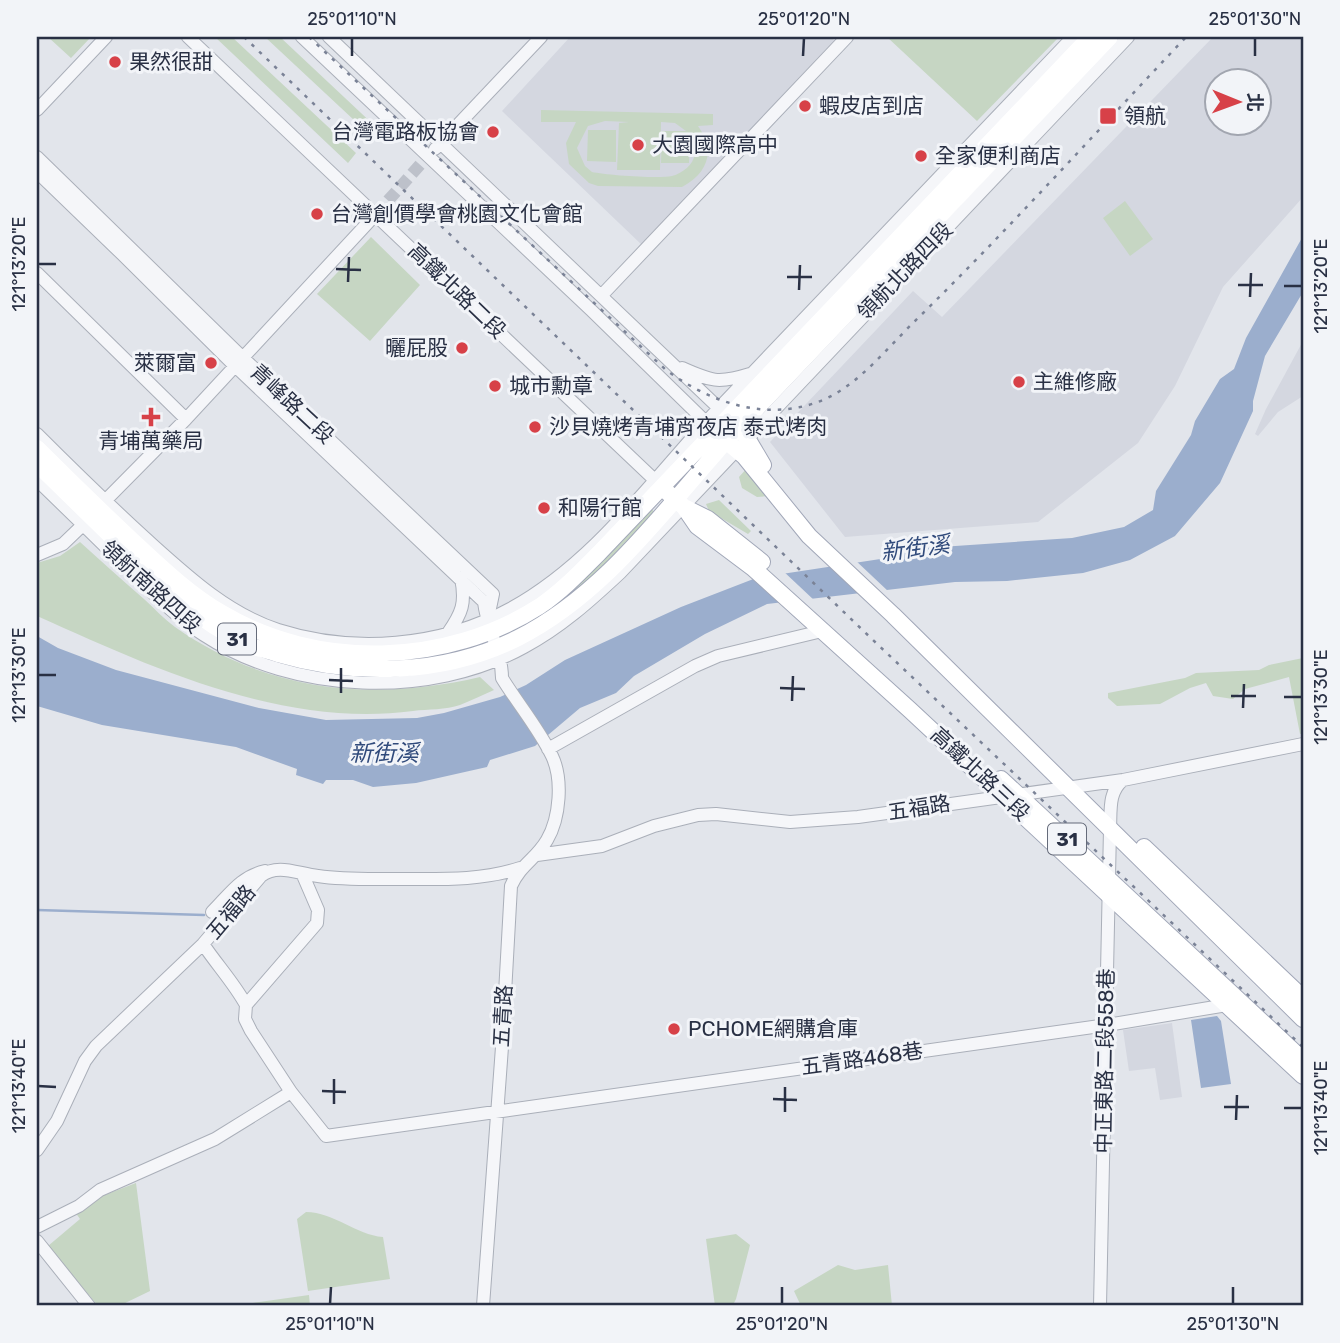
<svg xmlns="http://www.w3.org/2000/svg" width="1340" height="1343" font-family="Rubik,'Noto Sans TC',sans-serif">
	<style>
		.built { fill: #d4d7e0; fill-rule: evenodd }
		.green { fill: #c6d6c3; fill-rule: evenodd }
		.water { fill: #9baecd }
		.pier { fill: #e2e5eb }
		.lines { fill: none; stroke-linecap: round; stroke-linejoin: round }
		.stream { stroke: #9baecd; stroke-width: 2.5 }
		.minor-tunnel { stroke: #bdc1ca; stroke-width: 12; stroke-dasharray: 12 6; stroke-linecap: butt }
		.minor-casing { stroke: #aaafb9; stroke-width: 14 }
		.major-casing { stroke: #a1a7b8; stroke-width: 18 }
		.minor { stroke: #f5f6f9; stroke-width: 12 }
		.major { stroke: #fff; stroke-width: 16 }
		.rail { stroke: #7a8296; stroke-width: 2.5; stroke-dasharray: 3.5 7; stroke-linecap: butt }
		.ticks { fill: none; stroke: #293044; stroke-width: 2.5 }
		.poi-dot { fill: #d74148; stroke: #f2f4f8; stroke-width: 2.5 }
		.labels { text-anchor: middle; stroke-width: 6; stroke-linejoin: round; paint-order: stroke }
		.shield { fill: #f2f4f8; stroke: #656b7a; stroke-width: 2 }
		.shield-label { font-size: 19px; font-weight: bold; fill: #293044 }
		.poi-label { font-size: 21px; fill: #293044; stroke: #f2f4f8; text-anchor: start }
		.street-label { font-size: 21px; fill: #293044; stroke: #f2f4f8 }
		.water-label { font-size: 23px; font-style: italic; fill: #304a7b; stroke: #f2f4f8 }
		.neatline { fill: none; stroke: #293044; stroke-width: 2.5 }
		.ticks-label { font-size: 18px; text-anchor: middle; fill: #293044 }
	</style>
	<rect width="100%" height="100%" fill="#e2e5eb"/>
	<path class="built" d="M570,37h260l6,5 -193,204 -141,-135z
		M1213,37h90v160l-80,90 -48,99 -37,57 -100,79 -193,15 -75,-95 143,-151 29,26zM1218,80h42v42h-42z
		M1303,341v55l-25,16 -20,24 -3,-2 11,-25z
		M1172,1023l10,74 -22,3 -5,-32 -26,3 -6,-41z"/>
	<path class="green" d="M48,37h43l-20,21z
		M215,37h17l124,116 -8,10z
		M265,37h15l97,91 -7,7z
		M887,37h172l-82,84z
		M541,110l172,4v11l-15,1c18,25 10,47 -16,61l-84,-1 -9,-3 -20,-19 -3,-21 10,-21h-35zM605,121l24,1 -10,1 -2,47h43l1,-48 14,1 11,8h-24l-1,32h28l1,-30c6,6 7,13 5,21 -2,11 -12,19 -23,22 -13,3 -66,-1 -80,-4l-7,-6 -8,-18 11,-22z
		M588,130h28v32l-29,-1z
		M1125,201l28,38 -23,17 -27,-38z
		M371,237l49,48 -50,56 -53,-47z
		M748,467l22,29 -13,1 -15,-9 -3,-11z
		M719,500l32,31 -3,3 -39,-23 -3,-7z
		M650,510h3v3l-74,78 -37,26 -2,-4 37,-26z
		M80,542c21,19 42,38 64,57 10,9 20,20 31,28 92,65 198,75 305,50l14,13c-11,5 -22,10 -34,15 -14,5 -32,4 -47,6 -131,17 -260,-43 -376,-95v-53l23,-7z
		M1303,658v75l-3,1 -11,-57 -44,12 -12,10 -20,-3 -7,-13 -16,5 -30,16 -43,2 -9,-8v-5l77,-15 11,-5 63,-3 10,-5z
		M136,1183l14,108 -31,15h-21l-50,-60 32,-27 -5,-7 27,-16z
		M306,1212c28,0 50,23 77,25l7,42 -82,12 -11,-72z
		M736,1234l14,11 -14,54 -2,4 -19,3 -9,-67z
		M838,1265l17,5 33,-5 4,41h-91l-7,-15z
		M309,1295l1,11h-78z"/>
	<path class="water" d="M1303,236v56l-38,64 -12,45v10l-33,72 -45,53 -45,24 -47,13 -76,8 -52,1 -188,22 -62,30 -71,42 -18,17 -36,15 -45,38 -45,14 -3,7 -71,16 -43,4 -20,-7h-27l-3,4 -27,-9 1,-6 -61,-22 -134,-22 -65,-19v-70l21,12 58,22 143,38 67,12 91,-2 27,-5 56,-16 26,-12 39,-25 116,-53 75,-29 131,-20 24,-9 161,-11 52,-11 29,-17 3,-19 35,-56 4,-14 25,-42 14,-10 12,-31z
		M1217,1016l4,5 10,63 -30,4 -10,-68z"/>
	<path class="pier" d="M854,559l35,33 -24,3 -37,-33z
		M782,570l33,31 -28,4 -33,-30z"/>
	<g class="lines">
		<path class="stream" d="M37,910l167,5"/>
		<path class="minor-tunnel" d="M376,214l51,-57"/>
		<g class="minor-casing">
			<path id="minor" d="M188,37l472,448
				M302,37l289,273 121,118
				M329,37l395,376
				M37,110l69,-73
				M435,149l106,-112
				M37,157l205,200 251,237 -4,19
				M37,172l85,82 112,111 250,237c3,27 18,50 18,76 16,26 37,51 50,78 11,23 8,62 -5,84 -11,19 -26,24 -36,46l-9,161 -19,259
				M37,273l149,146
				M601,296l246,-259
				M682,368c29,13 36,16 68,6
				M37,434c35,35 71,70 108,104 40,36 81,75 133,92 75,24 163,17 232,-21 86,-47 144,-132 210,-202 117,-124 235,-247 353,-370
				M37,480c30,29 61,59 91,89 24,23 48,48 76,66 90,59 226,64 320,12 36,-19 66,-46 96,-74l508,-536
				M100,506l86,-87 190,-205
				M37,555l26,-11 25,-24
				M448,633c14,-20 18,-30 13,-55
				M548,749l147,-83 23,-10 104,-25
				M537,855l65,-9 52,-20 44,-11 18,-1 74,8 68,-5 265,-37 180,-36
				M212,912c18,-18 28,-35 53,-41
				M203,944c14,21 31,39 43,61
				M246,1005l-1,14 6,12 40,61 35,44 781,-111 120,-20
				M246,1005l71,-82 1,-13 -16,-37
				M37,1150l20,-29 28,-60 11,-15 107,-102 58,-68c17,-13 37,-2 57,0 26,4 53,3 80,3 40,0 84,2 122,-11
				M37,1227l42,-21 21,-16 115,-51 76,-47
				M37,1241l52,65
				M1100,1306l10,-477c1,-18 -2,-37 13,-49"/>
		</g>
		<g class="major-casing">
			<path id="major" d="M732,421l15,17 16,27
				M719,435l25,21 65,80 84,79 410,404
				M37,448c31,31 63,62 95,92 28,26 57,54 90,73 96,57 225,53 318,-7 22,-15 40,-34 59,-53l491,-516
				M37,464c29,28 57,56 86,84 37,36 73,72 121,95 10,5 23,7 34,11 78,23 166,21 240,-16 93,-47 153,-139 223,-213 123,-129 246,-259 369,-388
				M667,492l17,15 13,19 56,42 157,142 393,366
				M686,508l22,11 54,43
				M1001,779l302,281
				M1144,847l159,151"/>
		</g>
		<use href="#minor" class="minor"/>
		<use href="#major" class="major"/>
		<path class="rail" d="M244,37l629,603 430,407
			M309,37l357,333c42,31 96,51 149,33 40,-13 71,-54 101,-83 93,-91 181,-189 270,-283"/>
	</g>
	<path class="ticks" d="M352,56v-18M803,56l1,-18M1255,56v-18M38,264h18M336,269l25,1M787,277h25M348,282l1,-25M1238,285h25M1284,286h18M799,290l1,-25M1250,297l1,-24M38,675h18M329,680l24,1M780,688l25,1M341,693v-25M1231,696h25M1284,697h18M792,701l1,-25M1243,708l1,-24M38,1086l18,1M322,1091l24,1M773,1099l24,1M334,1104v-25M1224,1107h25M1284,1108h18M785,1112v-25M1236,1120l1,-25M330,1304l1,-17M782,1304v-17M1233,1304v-17"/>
	<g class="poi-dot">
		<circle cx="115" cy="62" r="7"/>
		<circle cx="805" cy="106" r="7"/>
		<rect x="1099" y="107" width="18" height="18" rx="3.5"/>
		<circle cx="493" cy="132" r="7"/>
		<circle cx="638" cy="145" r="7"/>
		<circle cx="921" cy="156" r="7"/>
		<circle cx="317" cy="214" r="7"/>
		<circle cx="462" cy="348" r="7"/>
		<circle cx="211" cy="363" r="7"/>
		<circle cx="1019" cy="382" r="7"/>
		<circle cx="495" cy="386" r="7"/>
		<path d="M147.5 406.5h7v7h7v7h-7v7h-7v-7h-7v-7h7z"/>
		<circle cx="535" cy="427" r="7"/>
		<circle cx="544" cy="508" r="7"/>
		<circle cx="674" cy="1029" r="7"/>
	</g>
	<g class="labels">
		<g class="shield">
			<rect x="218" y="623.5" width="38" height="31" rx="5"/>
			<rect x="1048" y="823.5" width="38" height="31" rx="5"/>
		</g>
		<g class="shield-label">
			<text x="237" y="646">31</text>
			<text x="1067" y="846">31</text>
		</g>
		<g class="poi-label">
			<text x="129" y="69">果然很甜</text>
			<text x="819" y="113">蝦皮店到店</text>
			<text x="1124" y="123">領航</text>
			<text x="479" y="139" text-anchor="end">台灣電路板協會</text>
			<text x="652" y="152">大園國際高中</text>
			<text x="935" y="163">全家便利商店</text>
			<text x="331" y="221">台灣創價學會桃園文化會館</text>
			<text x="448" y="355" text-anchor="end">曬屁股</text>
			<text x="197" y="370" text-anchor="end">萊爾富</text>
			<text x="1033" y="389">主維修廠</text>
			<text x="509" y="393">城市勳章</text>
			<text x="549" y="434">沙貝燒烤青埔宵夜店 泰式烤肉</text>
			<text x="151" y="448" text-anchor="middle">青埔萬藥局</text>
			<text x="558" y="515">和陽行館</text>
			<text x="688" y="1036">PCHOME網購倉庫</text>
		</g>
		<g class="street-label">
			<text transform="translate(905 271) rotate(-46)" y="7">領航北路四段</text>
			<text transform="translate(457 291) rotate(44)" y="7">高鐵北路二段</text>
			<text transform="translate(292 404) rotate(43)" y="7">青峰路二段</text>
			<text transform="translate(151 587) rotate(42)" y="7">領航南路四段</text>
			<text transform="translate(980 774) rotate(43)" y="7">高鐵北路三段</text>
			<text transform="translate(919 808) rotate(-9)" y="7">五福路</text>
			<text transform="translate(231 912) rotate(-50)" y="7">五福路</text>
			<text transform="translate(503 1016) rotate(-87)" y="7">五青路</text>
			<text transform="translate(862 1059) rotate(-8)" y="7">五青路468巷</text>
			<text transform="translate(1105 1061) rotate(-89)" y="7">中正東路二段558巷</text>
		</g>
		<g class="water-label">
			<text transform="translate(915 548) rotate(-7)" y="8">新街溪</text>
			<text x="384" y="761">新街溪</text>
		</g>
	</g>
	<rect width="1340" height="1343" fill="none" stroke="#f2f4f8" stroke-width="77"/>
	<g transform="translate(1238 102) rotate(91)"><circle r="33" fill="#f2f4f8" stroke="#a2a6b0" stroke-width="2"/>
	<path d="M0-5L12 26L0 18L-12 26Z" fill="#d74148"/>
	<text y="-10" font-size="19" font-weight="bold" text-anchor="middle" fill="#293044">北</text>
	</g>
	<rect x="38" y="38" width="1264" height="1266" class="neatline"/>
	<g class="ticks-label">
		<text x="352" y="25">25°01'10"N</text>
		<text x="804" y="25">25°01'20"N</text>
		<text x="1255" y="25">25°01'30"N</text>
		<text transform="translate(19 264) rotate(-90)" y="6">121°13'20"E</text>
		<text transform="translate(1321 286) rotate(-90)" y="6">121°13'20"E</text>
		<text transform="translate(19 675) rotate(-90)" y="6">121°13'30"E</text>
		<text transform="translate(1321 697) rotate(-90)" y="6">121°13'30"E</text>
		<text transform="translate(19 1086) rotate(-90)" y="6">121°13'40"E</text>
		<text transform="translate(1321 1108) rotate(-90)" y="6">121°13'40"E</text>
		<text x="330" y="1330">25°01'10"N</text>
		<text x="782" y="1330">25°01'20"N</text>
		<text x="1233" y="1330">25°01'30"N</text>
	</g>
</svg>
